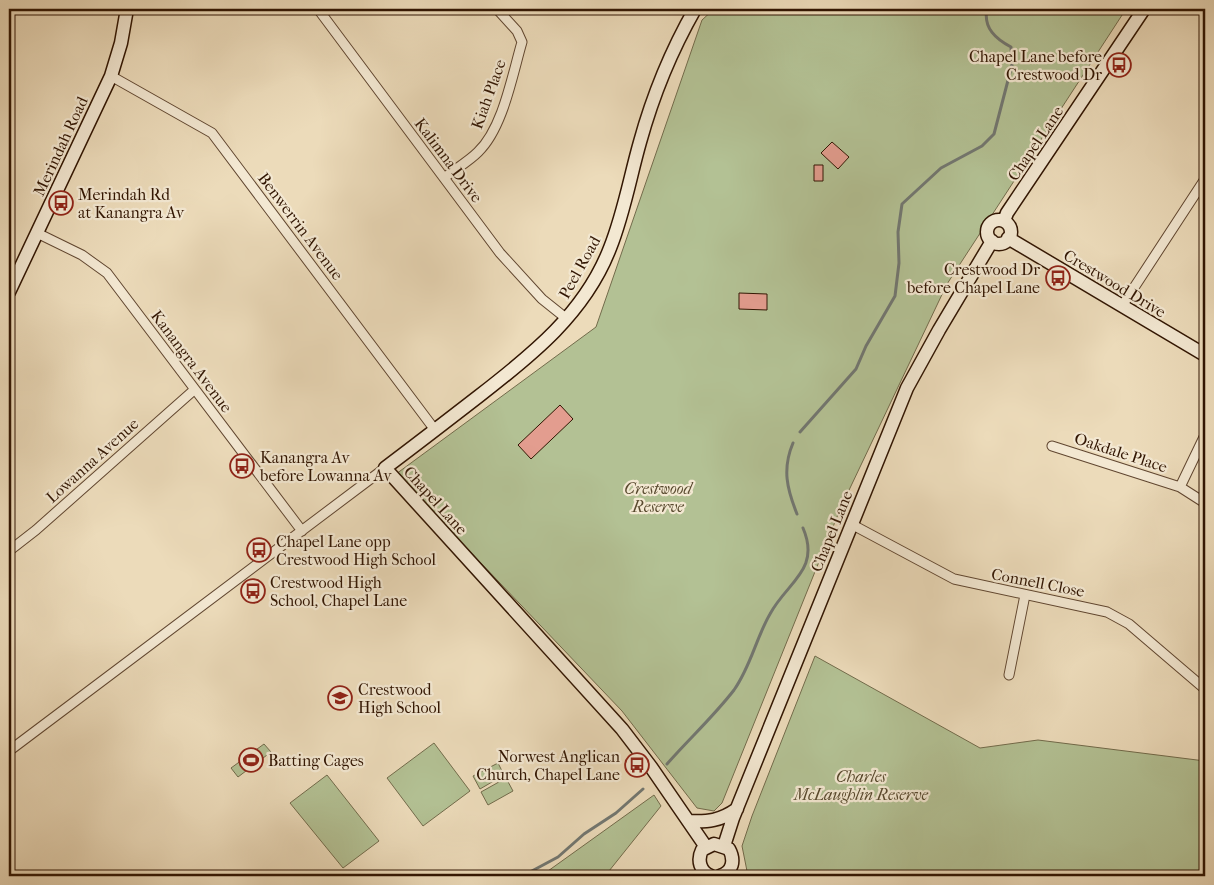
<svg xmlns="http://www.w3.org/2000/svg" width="1214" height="885" font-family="'IM FELL French Canon',serif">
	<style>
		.green { fill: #b3c194; stroke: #726b4b }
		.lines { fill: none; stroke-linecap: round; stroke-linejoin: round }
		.stream { stroke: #727771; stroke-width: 3 }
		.building { fill: #e39d8f; stroke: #311502 }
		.street-casing { stroke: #604630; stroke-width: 11 }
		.secondary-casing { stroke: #311502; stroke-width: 15 }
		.street { stroke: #f3e8d2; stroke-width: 9 }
		.secondary { stroke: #f3e8d2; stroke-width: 12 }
		.labels { text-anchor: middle; stroke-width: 4.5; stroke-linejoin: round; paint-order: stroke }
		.poi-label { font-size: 16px; fill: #311502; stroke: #f3e8d2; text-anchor: start }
		.street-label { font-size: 16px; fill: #311502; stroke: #f3e8d2 }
		.park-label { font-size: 16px; font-style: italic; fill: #58492e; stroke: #f3e8d2 }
	</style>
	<rect width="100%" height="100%" fill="#ecdbba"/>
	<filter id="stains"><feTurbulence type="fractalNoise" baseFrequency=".004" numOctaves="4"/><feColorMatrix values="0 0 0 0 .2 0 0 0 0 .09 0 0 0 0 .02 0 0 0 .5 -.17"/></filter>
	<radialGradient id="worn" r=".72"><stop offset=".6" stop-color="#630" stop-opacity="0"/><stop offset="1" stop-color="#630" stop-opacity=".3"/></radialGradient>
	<path class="green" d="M714,9h412l-179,275 -106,223 -119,296 -8,8 -17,-3 -75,-97 -226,-237 200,-147 106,-307z
		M815,656l165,92 58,-8 167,21v115h-457l-6,-30 10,-30z
		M434,743l36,48 -47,35 -36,-48z
		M264,744l7,8 -33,25 -7,-9z
		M498,763l6,12 -24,14 -7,-13z
		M327,775l52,66 -36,27 -53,-65z
		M506,778l7,13 -25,14 -7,-13z
		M654,795l7,11 -56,70h-64z"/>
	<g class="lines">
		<path class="stream" d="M800,432l56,-63 10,-23 29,-50 4,-33 -1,-31 4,-28 39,-36 41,-22 12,-12 18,-69 -1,-18c-15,-8 -28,-19 -24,-38
			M793,443c-11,26 -6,46 4,71
			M667,764c22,-25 47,-48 67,-74 17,-24 22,-52 36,-76 17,-32 51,-44 33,-86
			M526,876l4,-4 28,-15 26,-23 32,-21 27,-24"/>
	</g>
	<path class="building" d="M832,142l17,15 -11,12 -17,-16z
		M814,165h9v16h-9z
		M739,293l28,1v16l-28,-1z
		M560,405l13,14 -42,40 -13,-14z"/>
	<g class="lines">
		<g class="street-casing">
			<path id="street" d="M318,9l182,244 42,46 25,20
				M111,76l101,57 223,297
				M444,178c11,-9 24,-16 34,-26 25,-24 34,-76 44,-110l-5,-11 -20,-22
				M37,233l45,22 25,18 195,258
				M1122,306l83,-127
				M1052,446l128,41 25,16
				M1180,487l25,-52
				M851,524l103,55 153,33 22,12 76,65
				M9,551l27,-21 158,-140
				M1009,675l16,-80
				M9,751l376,-283"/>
		</g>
		<g class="secondary-casing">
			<path id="secondary" d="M695,9c-24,42 -42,86 -55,133 -10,35 -16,71 -30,106 -25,65 -78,107 -131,148 -31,24 -62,48 -94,72l237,261 29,38 55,80
				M987 232a12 12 0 1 1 24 0a12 12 0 1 1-24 0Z
				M1004,221l3,-8 137,-204
				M1008,238l197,117
				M9,292l102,-216 10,-33 6,-34
				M688,821c20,1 32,0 49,-12
				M724,846l9,-28 174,-430 32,-58 53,-89
				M711,876c-11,-4 -14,-16 -9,-26l12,-6 15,5c6,11 4,23 -9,27"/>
		</g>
		<use href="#street" class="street"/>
		<use href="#secondary" class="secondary"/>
	</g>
	<defs>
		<g id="bus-ring" transform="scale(1.25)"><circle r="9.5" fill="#f3e8d2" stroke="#8f2418" stroke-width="1.5"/><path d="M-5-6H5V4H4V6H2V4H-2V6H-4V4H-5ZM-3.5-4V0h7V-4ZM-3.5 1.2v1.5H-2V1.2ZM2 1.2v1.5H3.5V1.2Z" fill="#8f2418"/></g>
		<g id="school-ring" transform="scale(1.25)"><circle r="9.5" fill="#f3e8d2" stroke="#8f2418" stroke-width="1.5"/><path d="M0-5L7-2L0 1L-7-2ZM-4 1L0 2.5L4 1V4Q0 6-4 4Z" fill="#8f2418"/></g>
		<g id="stadium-ring" transform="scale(1.25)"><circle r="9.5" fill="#f3e8d2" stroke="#8f2418" stroke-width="1.5"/><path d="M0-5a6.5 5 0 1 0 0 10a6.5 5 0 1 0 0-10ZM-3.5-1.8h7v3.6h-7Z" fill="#8f2418"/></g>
	</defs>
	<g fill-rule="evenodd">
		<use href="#bus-ring" x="1119" y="65"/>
		<use href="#bus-ring" x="61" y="203"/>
		<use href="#bus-ring" x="1058" y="278"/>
		<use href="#bus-ring" x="242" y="466"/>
		<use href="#bus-ring" x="259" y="550"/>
		<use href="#bus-ring" x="253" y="591"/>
		<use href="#school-ring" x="340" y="698"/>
		<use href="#stadium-ring" x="251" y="760"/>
		<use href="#bus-ring" x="637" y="765"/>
	</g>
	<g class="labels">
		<g class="poi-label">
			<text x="1102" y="62" text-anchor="end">Chapel Lane before<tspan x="1102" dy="18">Crestwood Dr</tspan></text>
			<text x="78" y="200">Merindah Rd<tspan x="78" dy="18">at Kanangra Av</tspan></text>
			<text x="1040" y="275" text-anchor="end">Crestwood Dr<tspan x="1040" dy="18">before Chapel Lane</tspan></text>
			<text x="260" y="463">Kanangra Av<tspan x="260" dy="18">before Lowanna Av</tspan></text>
			<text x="276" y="547">Chapel Lane opp<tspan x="276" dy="18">Crestwood High School</tspan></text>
			<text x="270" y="588">Crestwood High<tspan x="270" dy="18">School, Chapel Lane</tspan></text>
			<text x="358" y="695">Crestwood<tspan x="358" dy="18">High School</tspan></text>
			<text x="620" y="762" text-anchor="end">Norwest Anglican<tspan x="620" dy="18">Church, Chapel Lane</tspan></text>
			<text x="268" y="766">Batting Cages</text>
		</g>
		<g class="street-label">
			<text transform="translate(488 94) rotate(-70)" y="6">Kiah Place</text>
			<text transform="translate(1035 143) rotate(-56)" y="6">Chapel Lane</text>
			<text transform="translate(60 146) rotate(-65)" y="6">Merindah Road</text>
			<text transform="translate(449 160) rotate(53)" y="6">Kalimna Drive</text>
			<text transform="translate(301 226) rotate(53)" y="6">Benwerrin Avenue</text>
			<text transform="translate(579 267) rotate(-61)" y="6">Peel Road</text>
			<text transform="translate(1115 283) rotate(31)" y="6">Crestwood Drive</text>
			<text transform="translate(192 361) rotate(53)" y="6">Kanangra Avenue</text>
			<text transform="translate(1121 452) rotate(18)" y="6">Oakdale Place</text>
			<text transform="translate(92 460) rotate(-42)" y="6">Lowanna Avenue</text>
			<text transform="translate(436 500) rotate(48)" y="6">Chapel Lane</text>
			<text transform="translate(831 531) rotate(-68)" y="6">Chapel Lane</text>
			<text transform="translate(1038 582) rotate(11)" y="6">Connell Close</text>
		</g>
		<g class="park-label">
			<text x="658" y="494">Crestwood<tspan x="658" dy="18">Reserve</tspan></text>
			<text x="861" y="782">Charles<tspan x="861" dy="18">McLaughlin Reserve</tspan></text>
		</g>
	</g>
	<rect width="1214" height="885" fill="none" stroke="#ecdbba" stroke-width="30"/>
	<rect x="10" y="10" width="1194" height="865" fill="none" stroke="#311502" stroke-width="2.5"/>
	<rect x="15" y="15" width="1184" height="855" fill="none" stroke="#311502"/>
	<rect width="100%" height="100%" filter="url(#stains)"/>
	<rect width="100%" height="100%" fill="url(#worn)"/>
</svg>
